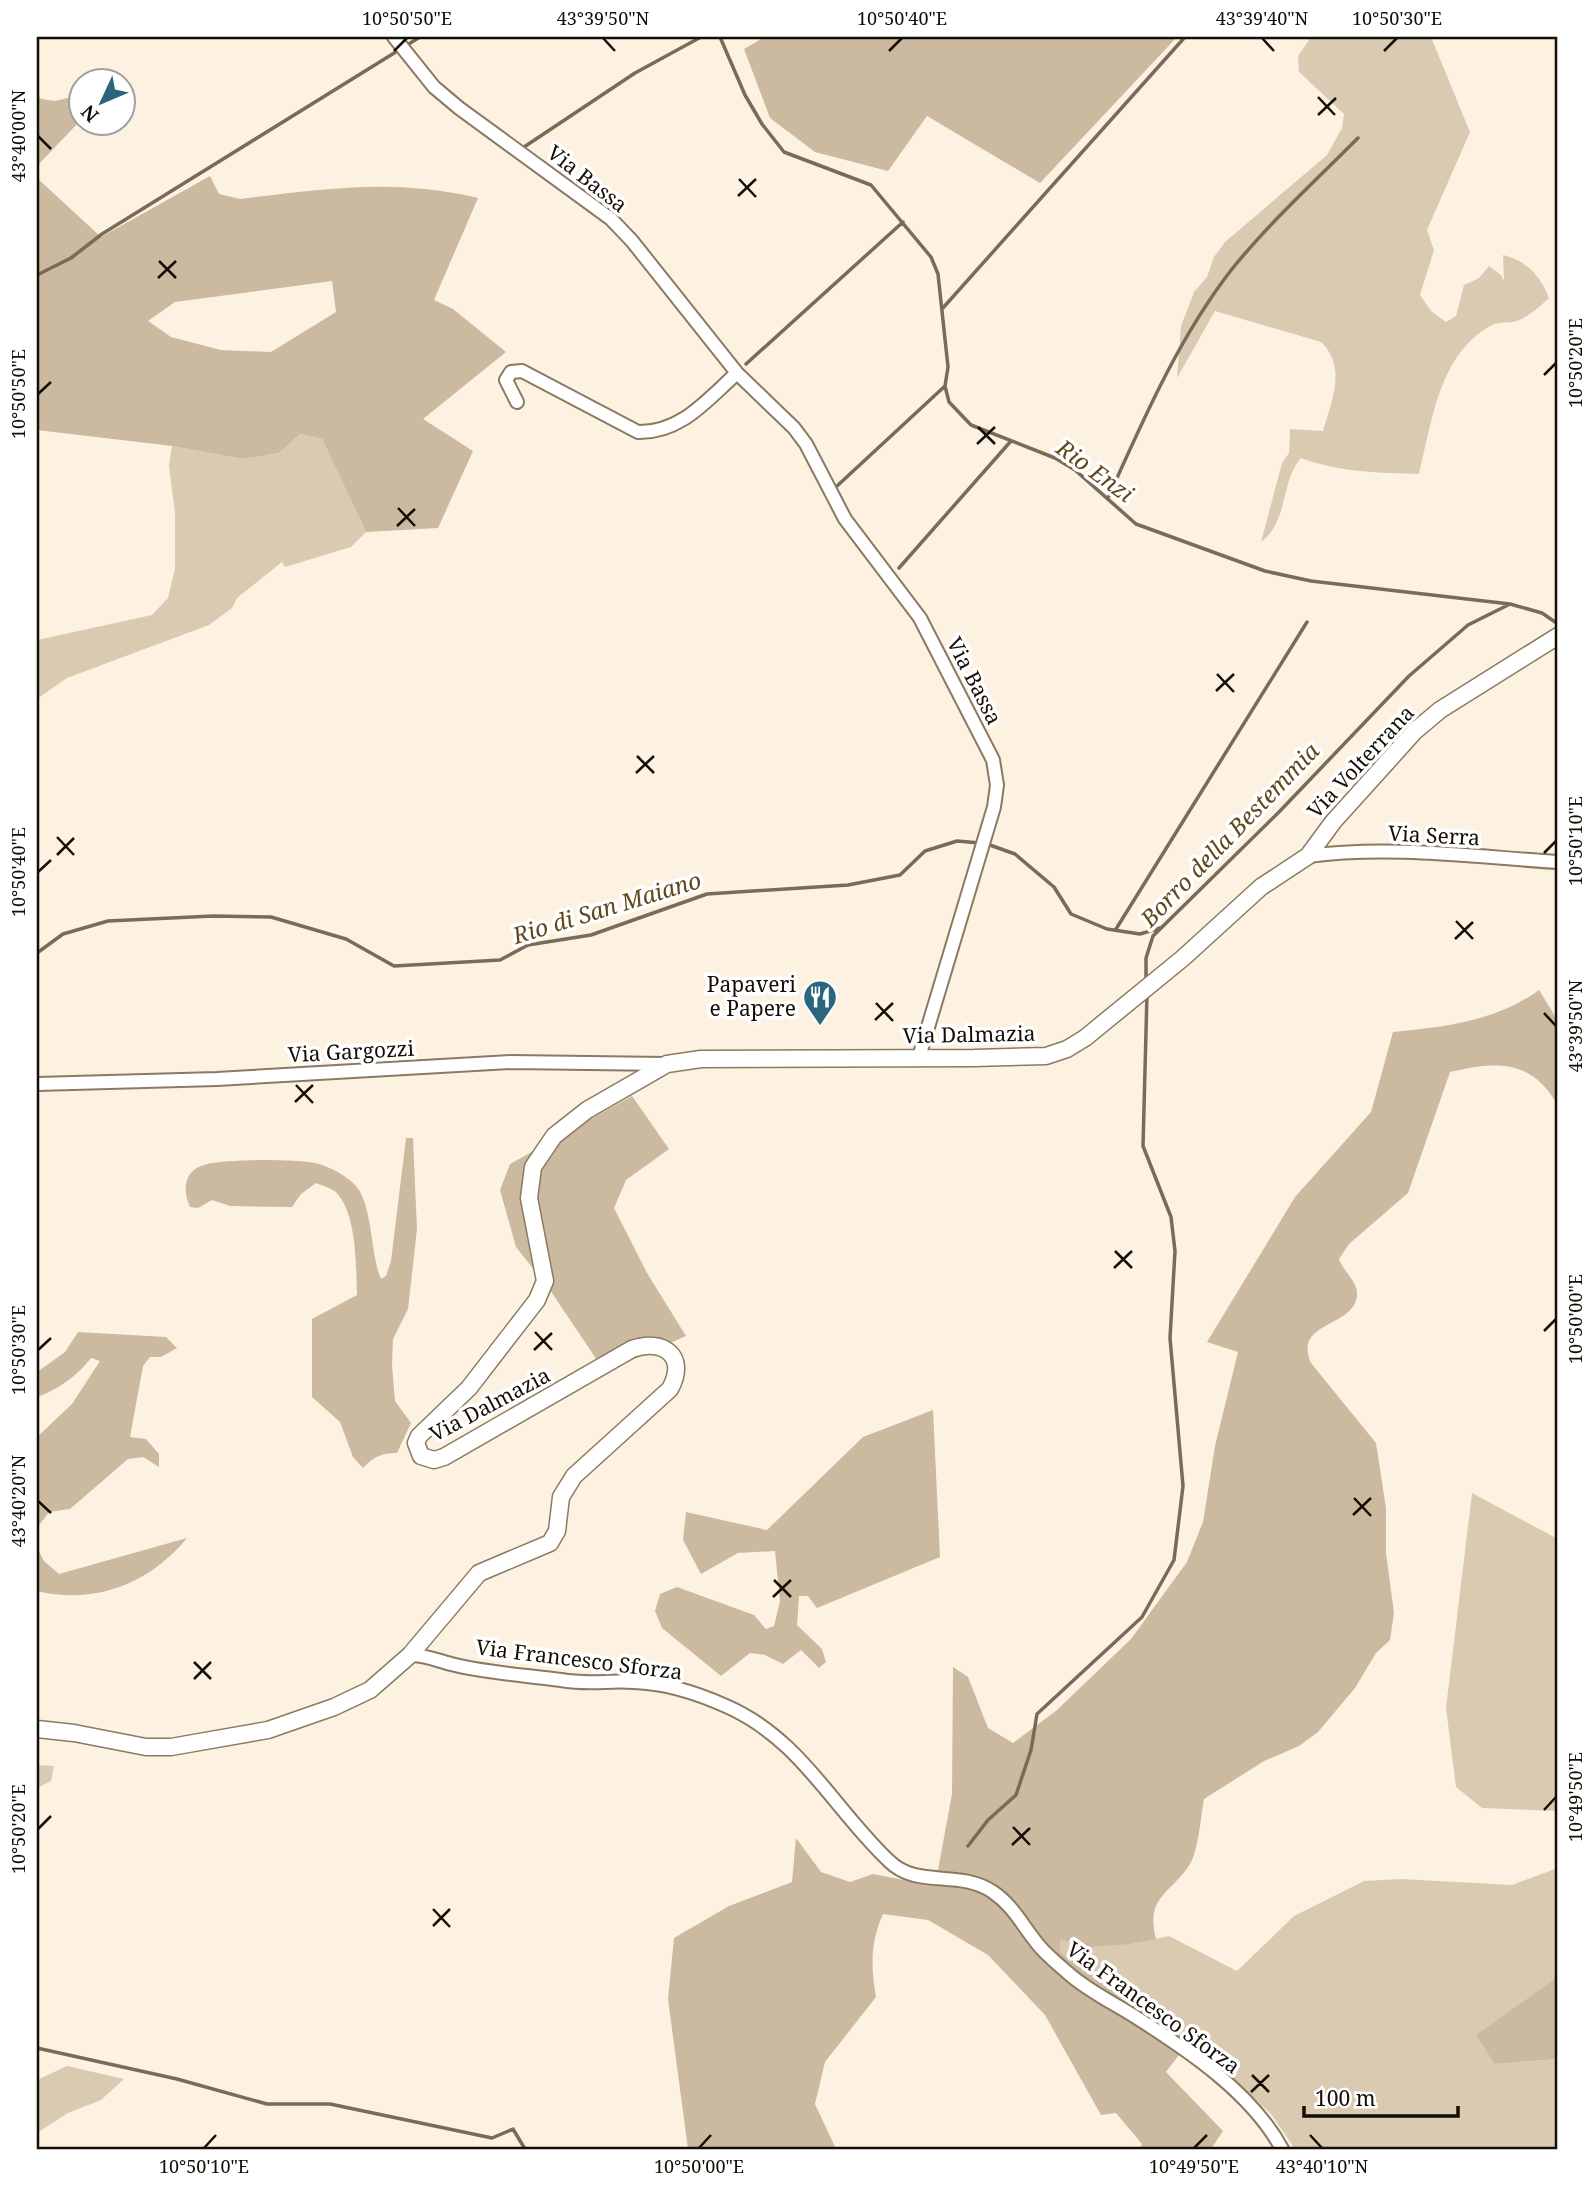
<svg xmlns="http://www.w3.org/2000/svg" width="1595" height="2186" font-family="'Noto Serif',serif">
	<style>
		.green { fill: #dacab2 }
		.forest { fill: #cbb9a0; fill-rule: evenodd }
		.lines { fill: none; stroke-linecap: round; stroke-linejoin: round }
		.stream { stroke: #796b58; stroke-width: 3.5 }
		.minor-casing { stroke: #8b7a62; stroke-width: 16 }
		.major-casing { stroke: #8b7a62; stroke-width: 19 }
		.minor { stroke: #fff; stroke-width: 12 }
		.major { stroke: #fff; stroke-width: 16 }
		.ticks { fill: none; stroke: #140e06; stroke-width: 2.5 }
		.labels { text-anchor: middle; stroke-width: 7; stroke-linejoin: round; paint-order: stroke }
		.street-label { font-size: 21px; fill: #140e06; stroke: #fff }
		.poi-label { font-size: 21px; fill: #140e06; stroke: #fff; text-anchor: end }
		.water-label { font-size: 23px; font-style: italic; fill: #62471a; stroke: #fff }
		.neatline { fill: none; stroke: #140e06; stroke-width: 2.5 }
		.ticks-label { font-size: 18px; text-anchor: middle; fill: #140e06 }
	</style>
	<rect width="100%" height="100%" fill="#fdf2e2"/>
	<path class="green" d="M1311,37h120l39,95 -43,98 7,20 -14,45 11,16 15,11 10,-6 8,-31 15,-7 10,-12 12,9 3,6 -1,-26c23,5 38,21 46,43 -9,8 -19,18 -30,22 -9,4 -19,1 -27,5 -53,28 -60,97 -73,149 -39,-1 -81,-2 -118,-16 -21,24 -12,63 -40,84l21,-79 7,-10 1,-24 33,2c9,-31 24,-64 -2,-89l-106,-31 -38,67 4,-52 13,-34 13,-15 7,-20 11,-15 102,-87 15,-27 2,-14 -45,-42 -1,-16z
		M300,434l22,5 44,93 -15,15 -66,20 -3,-5 -45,36 -5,10 -23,17 -142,53 -30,21v-59l115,-25 16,-17 7,-29v-56l-6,-47 3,-20 71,13 36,-6z
		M1472,1493l86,46v272l-76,-3 -26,-21 -10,-79z
		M37,1765l17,1 -3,15 -14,7z
		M1558,1868v109l-25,20 -38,67 63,-5v90h-263l-24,-35 -56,-53 -155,-109v-13l71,5 38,-8 68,35 57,-55 70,-35 37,-2 111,6z
		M67,2066l57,13 -23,21 -33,13 -31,20v-53z"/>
	<path class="forest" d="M765,37h412l-137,146 -113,-67 -39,55 -73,-19 -45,-34 -26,-69z
		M37,94l4,5 14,2 25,-6v26l-43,45z
		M210,176l9,18 21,5c86,-10 152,-21 238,-1l-44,102 19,9 53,43 -83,67 50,32 -35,77 -72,4 -44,-93 -22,-5 -21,19 -36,6 -71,-13 -135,-16v-252l64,59zM332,281l4,31 -65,40 -50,-2 -50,-13 -23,-16 27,-19z
		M1539,990l19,31v85c-26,-47 -61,-45 -108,-34l-42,121 -59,51 -10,15c4,12 18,22 18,34 1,35 -65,27 -46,70l65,80 10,65v45l8,60 -4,27 -14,13 -21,35 -37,44 -19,14 -35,15 -60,38c-3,16 -6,53 -14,65 -19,30 -45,32 -34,75l-25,5 -44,3 -27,-8v13l128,91 -22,29 57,59 -12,18h-71l2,-5 -26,-31 -15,2 -56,-100 -57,-60 -60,-35 -45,-6c-13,29 -12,53 -7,83l-51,65 -10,42 21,45h-148l-20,-150 6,-61 55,-32 63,-24 4,-44 25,34 29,10 23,-8 62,12 17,-92 1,-127 15,10 20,51 25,15 44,-33 74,-71 56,-77 16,-40 12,-76 23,-94 -31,-10 88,-145 76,-85 22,-80c51,-5 104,-11 146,-42z
		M632,1096l37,53 -43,31 -12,28 33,65 39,63 -81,36 -55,-82 -34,-43 -16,-57 10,-26z
		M406,1138h7l4,91 -9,80 -15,30 -1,26 3,36 16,22 -14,30c-16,0 -24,4 -34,15l-10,-11 -13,-35 -28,-25v-78l45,-24c-1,-29 0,-81 -21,-103 -5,-4 -15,-7 -20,-9l-15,11 -9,13 -62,-1 -18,-6 -14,8 -8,-1c-7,-15 -7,-34 11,-41 16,-8 101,-7 118,-2 13,4 28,12 37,22 17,20 14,67 25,93l5,-3 5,-15z
		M78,1332l88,5 11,11 -16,9h-11l-7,9 -13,71 16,2 13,15v13l-16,-10 -15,2 -58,50 -21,3 -12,16v-91l35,-33 28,-43 -9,-3c-13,17 -33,32 -54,39v-25l28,-20z
		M933,1410l7,147 -123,51 -9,-12h-9l-2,29 25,24 4,13 -7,6 -18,-18 -18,14 -18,-9 -15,-2 -29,23 -59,-48 -7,-17 5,-17 17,-7 77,28 12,14 8,-3 6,-25 -5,-50 -37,2 -37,21 -18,-34 3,-28 81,18 96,-93z
		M187,1538c-38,46 -92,67 -150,53v-43l7,13 15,13z
		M1558,1977v82l-63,5 -19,-29z"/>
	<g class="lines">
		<path class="stream" d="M720,37l25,58 17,29 22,28 87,33 60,72 7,17 10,93 -3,19 4,16 22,23 84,33 20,12 61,54 129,47 46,10 199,23 32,9 16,11
			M524,147l111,-74 66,-36
			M37,275l34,-17 31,-24 318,-197
			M942,309l243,-272
			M746,364l157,-142
			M837,486l108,-100
			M1108,498c35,-78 71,-161 124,-229 38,-47 83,-88 126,-131
			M899,568l112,-127
			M987,844l28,10 39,33 17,27 36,15 33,5 20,-6
			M1116,929l191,-307
			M37,953l26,-19 45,-13 105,-5 58,1 75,22 48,27 106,-6 28,-15 63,-10 116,-41 141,-9 52,-10 25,-24 32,-10 23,2
			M1146,979v-21l7,-22 126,-124 130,-136 59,-51 42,-21
			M1557,1709l1,-1
			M968,1846l20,-26 28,-25 15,-45 6,-36 105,-97 32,-57 9,-74 -13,-148 5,-87 -4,-34 -28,-71 4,-152
			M37,2048l140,31 90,25h63l162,34 21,-9 12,20"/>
		<g class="minor-casing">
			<path id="minor" d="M394,37l40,50 25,21 152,111 21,22 105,132 57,55 12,16 39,75 75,99 73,142 4,25 -3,22 -75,250
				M517,402l-11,-22 5,-8 11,-1 116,61c43,1 69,-32 99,-59
				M1308,856c82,-11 168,1 250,6
				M37,1084l180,-5 294,-17 155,2
				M410,1655c15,0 26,5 41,9 35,9 74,11 110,16 28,5 47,0 73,2 33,1 63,11 92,24 74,32 107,102 163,155 28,28 70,8 104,31 22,15 31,37 48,56 8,9 18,17 27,25 20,18 44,29 66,43 54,34 118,77 148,133"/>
		</g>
		<g class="major-casing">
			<path id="major" d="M37,1729l37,4 72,14h25l97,-17 66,-23 36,-17 40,-35 69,-82 71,-30 7,-12 4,-34 13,-21 96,-87c18,-33 -7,-51 -38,-40l-188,108 -10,3 -13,-4 -5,-13 3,-7 50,-48 68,-88 8,-19 -16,-83 4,-31 21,-31 33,-26 80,-46 34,-5 273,-1 72,-2 21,-7 18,-11 98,-80 78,-71 47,-31 25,-34 82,-91 25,-21 118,-74"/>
		</g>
		<use href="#minor" class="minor"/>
		<use href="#major" class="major"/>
	</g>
	<path class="ticks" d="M603,38l12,13M1262,38l12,13M394,51l13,-13M889,51l13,-13M1384,51l13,-13M1318,97l17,18M1318,115l18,-17M38,136l13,13M739,179l17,18M738,196l18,-17M159,261l17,17M158,278l18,-17M1544,375l12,-12M38,394l13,-12M978,427l17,17M977,444l18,-17M398,508l17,18M397,526l18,-17M1217,674l17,18M1216,691l18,-17M637,756l17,17M636,773l18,-17M57,837l17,18M1544,853l12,-12M57,855l17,-17M38,872l13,-12M1456,921l17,18M1455,939l18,-17M876,1003l17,18M1544,1013l12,13M875,1020l18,-17M296,1085l17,18M295,1102l18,-17M1115,1251l17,17M1114,1268l18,-17M1544,1331l12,-12M535,1332l17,18M38,1350l13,-12M534,1350l18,-17M1354,1498l17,18M38,1501l13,12M1353,1515l18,-17M774,1580l17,17M773,1597l18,-17M194,1662l17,17M194,1679l17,-17M1544,1810l12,-13M1013,1827l17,18M38,1829l13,-13M1012,1845l18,-17M433,1909l17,18M433,1926l17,-17M1252,2075l17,17M1251,2092l18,-17M1310,2135l12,13M204,2148l12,-13M699,2148l12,-13M1194,2148l13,-13"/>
	<defs>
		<g id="restaurant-pin" transform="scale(1.75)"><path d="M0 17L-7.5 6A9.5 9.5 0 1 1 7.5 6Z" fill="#2a667e" stroke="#fff"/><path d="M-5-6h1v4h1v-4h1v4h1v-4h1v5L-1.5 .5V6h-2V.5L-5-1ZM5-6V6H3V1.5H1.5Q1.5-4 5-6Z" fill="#fff"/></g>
	</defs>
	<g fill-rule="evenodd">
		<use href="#restaurant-pin" x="820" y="997"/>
	</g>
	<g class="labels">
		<g class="street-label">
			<text transform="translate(587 179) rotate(38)" y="7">Via Bassa</text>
			<text transform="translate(974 681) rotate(63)" y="7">Via Bassa</text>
			<text transform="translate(1361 762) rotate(-47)" y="7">Via Volterrana</text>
			<text transform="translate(1434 836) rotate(3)" y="7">Via Serra</text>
			<text transform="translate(969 1035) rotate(-1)" y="7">Via Dalmazia</text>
			<text transform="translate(351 1052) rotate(-3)" y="7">Via Gargozzi</text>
			<text transform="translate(490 1405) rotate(-28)" y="7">Via Dalmazia</text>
			<text transform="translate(579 1660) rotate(7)" y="7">Via Francesco Sforza</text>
			<text transform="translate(1153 2008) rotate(36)" y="7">Via Francesco Sforza</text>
		</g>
		<g class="poi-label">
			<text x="796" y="992">Papaveri<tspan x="796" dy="24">e Papere</tspan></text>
		</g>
		<g class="water-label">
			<text transform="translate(1095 471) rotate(36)" y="8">Rio Enzi</text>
			<text transform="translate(1230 835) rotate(-46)" y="8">Borro della Bestemmia</text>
			<text transform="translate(607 908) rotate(-17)" y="8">Rio di San Maiano</text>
		</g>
	</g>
	<rect width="1595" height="2186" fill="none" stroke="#ffffff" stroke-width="77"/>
	<g transform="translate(102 102) rotate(226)"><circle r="33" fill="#ffffff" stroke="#a19f9b" stroke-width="2"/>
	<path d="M0-5L12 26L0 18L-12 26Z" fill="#2a667e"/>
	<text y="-10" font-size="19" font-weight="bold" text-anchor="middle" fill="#140e06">N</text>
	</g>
	<path d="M1304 2106v10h154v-10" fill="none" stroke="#140e06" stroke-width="3.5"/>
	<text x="1315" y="2106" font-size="21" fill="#140e06" stroke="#ffffff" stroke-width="5" paint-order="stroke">100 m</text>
	<rect x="38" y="38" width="1518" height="2110" class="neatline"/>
	<g class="ticks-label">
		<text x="407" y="25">10°50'50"E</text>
		<text x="603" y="25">43°39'50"N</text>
		<text x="902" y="25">10°50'40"E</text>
		<text x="1262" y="25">43°39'40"N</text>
		<text x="1397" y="25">10°50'30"E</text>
		<text transform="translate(19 136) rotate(-90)" y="6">43°40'00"N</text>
		<text transform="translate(1576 363) rotate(-90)" y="6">10°50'20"E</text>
		<text transform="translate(19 394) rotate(-90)" y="6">10°50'50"E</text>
		<text transform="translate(1576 841) rotate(-90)" y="6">10°50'10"E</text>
		<text transform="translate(19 872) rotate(-90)" y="6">10°50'40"E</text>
		<text transform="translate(1576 1026) rotate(-90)" y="6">43°39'50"N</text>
		<text transform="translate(1576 1319) rotate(-90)" y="6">10°50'00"E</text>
		<text transform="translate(19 1350) rotate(-90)" y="6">10°50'30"E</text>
		<text transform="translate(19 1501) rotate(-90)" y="6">43°40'20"N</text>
		<text transform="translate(1576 1797) rotate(-90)" y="6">10°49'50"E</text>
		<text transform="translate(19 1829) rotate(-90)" y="6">10°50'20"E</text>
		<text x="204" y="2173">10°50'10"E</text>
		<text x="699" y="2173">10°50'00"E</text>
		<text x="1194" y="2173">10°49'50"E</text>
		<text x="1322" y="2173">43°40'10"N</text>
	</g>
</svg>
